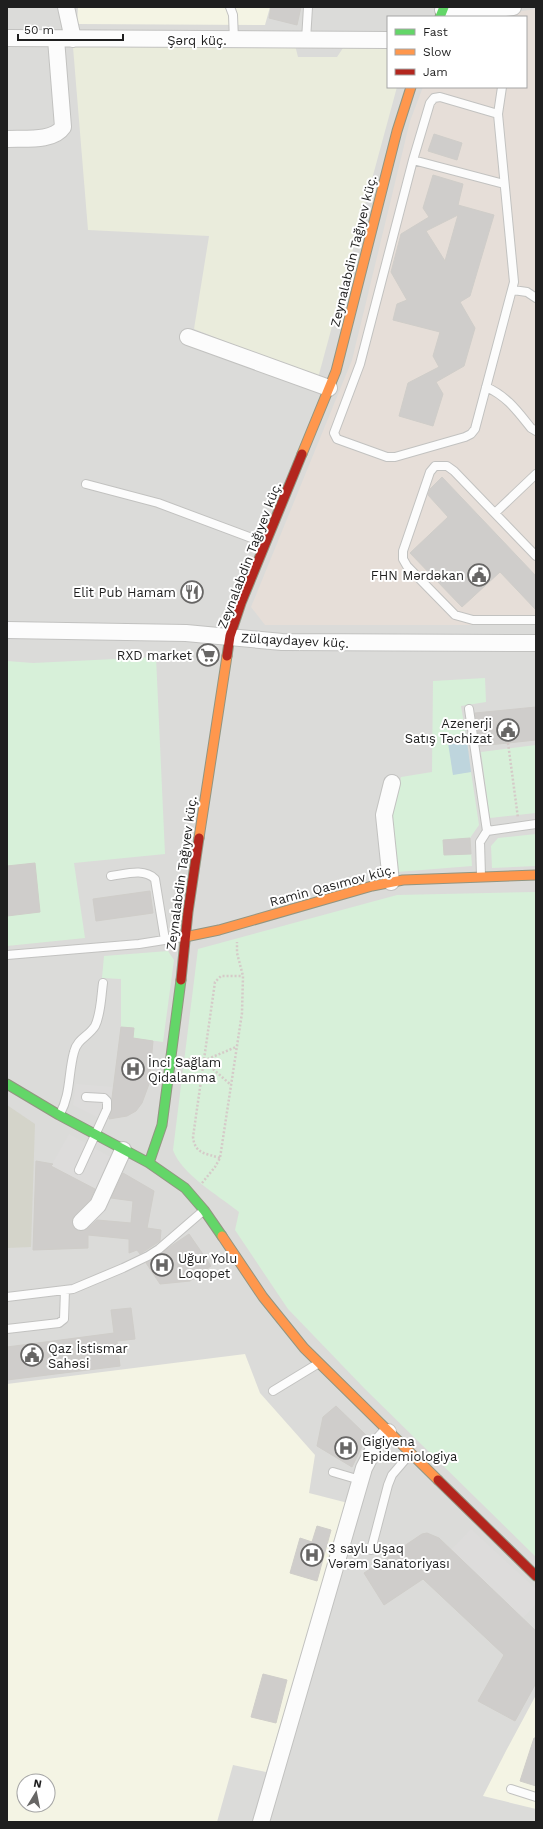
<svg xmlns="http://www.w3.org/2000/svg" width="543" height="1829" font-family="'Work Sans',sans-serif">
	<style>
		.residential { fill: #dbdbd9; fill-rule: evenodd }
		.education { fill: #f4f4e4; fill-rule: evenodd }
		.military { fill: #e6ded8 }
		.construction { fill: #d4d4ca }
		.farmland { fill: #eaecdc }
		.park { fill: #d7f0d9 }
		.parking { fill: #dddcdb }
		.water { fill: #bed5dd }
		.building { fill: #cfcdcb; stroke: #cfcdc9; fill-rule: evenodd }
		.lines { fill: none; stroke-linecap: round; stroke-linejoin: round }
		.lane-casing { stroke: #c2c2c0; stroke-width: 10 }
		.street-casing { stroke: #c2c2c0; stroke-width: 18 }
		.fast-casing { stroke: #929581; stroke-width: 11 }
		.slow-casing { stroke: #929581; stroke-width: 11 }
		.jam-casing { stroke: #929581; stroke-width: 11 }
		.path { stroke: #d5cac8; stroke-width: 2.5; stroke-dasharray: 2 2; stroke-linecap: butt }
		.lane { stroke: #fcfcfc; stroke-width: 8 }
		.street { stroke: #fcfcfc; stroke-width: 16 }
		.fast { stroke: #63d668; stroke-width: 9 }
		.slow { stroke: #ff974d; stroke-width: 9 }
		.jam { stroke: #b3261e; stroke-width: 9 }
		.labels { text-anchor: middle; stroke-width: 4; stroke-linejoin: round; paint-order: stroke }
		.street-label { font-size: 13px; fill: #1f1f1f; stroke: #fff }
		.poi-label { font-size: 13px; fill: #1f1f1f; stroke: #fff; text-anchor: start }
	</style>
	<rect width="100%" height="100%" fill="#ecebe8"/>
	<path class="residential" d="M7,7h529v1815h-529zM388,17h138v70h-138zM24,1781h24v24h-24z"/>
	<path class="education" d="M78,7h192l-5,18 -188,-1z
		M245,1354l15,39 55,62 -6,38 39,10 -82,269 -33,-7 -16,57h-210v-438zM24,1781h24v24h-24z
		M536,1695v114l-53,-13 24,-47z"/>
	<path class="military" d="M536,9v616h-271l-14,-18 101,-247 58,-239 13,-34h103v-70h-46z"/>
	<path class="construction" d="M7,1105l28,19 -4,123 -24,1z"/>
	<path class="farmland" d="M295,45l3,12h39l8,-12 43,1v41h9l-79,291 -124,-49 15,-93 -121,-6 -15,-183z"/>
	<path class="park" d="M156,657l9,197 -91,9 11,75 -78,8v-285l26,2z
		M485,678l1,24 -25,4 6,35 -18,2 4,31 18,-2 8,53 -9,13 2,28 -75,6 -6,-52 10,-43 31,-5 1,-91z
		M536,745v68l-46,5 -9,-66z
		M536,834v32l-44,2 -1,-22 7,-8z
		M536,892v665l-171,-168 -77,-80 -53,-79 4,-18c-21,-17 -57,-37 -66,-62l25,-201 199,-54z
		M168,951l6,9 -11,82 -30,-4 1,-10 -13,-1v-48l-19,-1 2,-22z"/>
	<path class="parking" d="M76,1084l37,3 -4,32h-8l-28,-14z
		M69,1134l45,25 -16,32 -47,-25z
		M471,1529l65,60v15l-13,14 -72,-68z"/>
	<path class="water" d="M467,741l4,31 -18,3 -5,-32z"/>
	<path class="building" d="M271,7h30l-4,18 -28,-7z
		M434,134l28,9 -5,17 -29,-9z
		M433,175l30,9 -5,21 36,10 -24,81 -10,6 15,26 -11,38 -28,16 7,12 -10,32 -34,-10 9,-33 31,-16 -6,-11 7,-24 -47,-12 4,-16 10,-4 -16,-28 10,-38 28,-17 -6,-9zM458,215l-13,46 -19,-30z
		M442,477l94,99v34l-36,-38 -38,35 -52,-54 38,-36 -20,-22 2,-6z
		M536,707v33l-56,6 -5,-33z
		M470,838l1,16 -27,1 -1,-15z
		M35,863l5,49 -33,4v-50z
		M150,891l3,22 -57,8 -3,-22z
		M121,1027l13,1 -1,10 20,3 -4,43 -7,19 -6,8 -9,5 -18,3 3,-10v-11z
		M36,1161l17,3 -2,2 44,23 -5,11 -18,19 2,9 5,3 8,-2 10,-9 34,3 2,-22 -22,-3 12,-25 31,18 -7,37 14,2 -1,11 -20,13 -3,-4 -8,3v-14l-41,-4v13l-55,2z
		M189,1234l22,32 -21,15 -30,3 -14,-21z
		M131,1308l4,31 -18,2 3,25 -113,14v-33l107,-14 -3,-23z
		M336,1406l31,30 -15,31 -35,-21 6,-29z
		M317,1526l14,4 -14,51 -27,-8 10,-35 12,4z
		M427,1533l12,5 97,93v52l-21,38 -37,-20 26,-46 -81,-76 -39,26 -20,-32 58,-39z
		M263,1674l24,6 -11,43 -25,-6z
		M534,1738h2v48l-16,-5z"/>
	<g class="lines">
		<g class="lane-casing">
			<path id="lane" d="M230,7l3,8 1,25
				M306,40l2,-33
				M498,114l-58,-17 -6,1 -4,5 -17,57 -53,204 -26,69 3,6 50,18h8l70,-20 6,-3 4,-5 39,-147 -16,-168 4,-27
				M413,160l91,24
				M513,290l14,2 9,6
				M486,387c21,9 32,25 45,41l5,3
				M86,484l72,19 107,40
				M495,513l41,-39
				M536,556l-82,-85 -7,-5h-12l-5,6 -27,79v8l4,7 48,49 18,5h63
				M469,709l18,122
				M111,876c15,-2 33,-8 44,3l10,61
				M481,876l-1,-34 7,-11 49,-7
				M7,955l132,-11 44,-7
				M60,1114c11,-21 8,-40 14,-62 3,-13 15,-16 21,-26 6,-12 6,-29 8,-43
				M79,1170l28,-61v-8l-3,-3 -18,-1
				M7,1297l66,-8 50,-21 25,-12 11,-7 44,-38
				M7,1329l52,-6 5,-4 1,-29
				M273,1391l46,-28
				M333,1472l27,8
				M371,1550l17,-65 4,-10 18,-21
				M511,1789l25,8"/>
		</g>
		<g class="street-casing">
			<path id="street" d="M66,7l7,32
				M443,10l22,3 48,-6
				M7,38l381,2
				M7,139c17,-1 46,3 56,-12l-7,-88
				M188,337l141,51
				M7,630l179,3 96,9 254,1
				M391,882l-7,-67 8,-32
				M81,1222l17,-17 25,-55
				M261,1822l103,-354 12,-23 12,-13"/>
		</g>
		<g class="fast-casing">
			<path id="fast" d="M440,17l4,-10
				M7,1084l52,31 90,48 36,25 19,22 18,26
				M149,1163l13,-38 19,-145"/>
		</g>
		<g class="slow-casing">
			<path id="slow" d="M302,454l34,-83 61,-240 14,-44
				M199,838l28,-182
				M185,937l34,-7 153,-44 31,-6 133,-5
				M222,1236l41,61 41,51 134,132"/>
		</g>
		<g class="jam-casing">
			<path id="jam" d="M227,656l3,-20 11,-33 61,-149
				M181,980l7,-68 11,-74
				M438,1480l98,96"/>
		</g>
		<path class="path" d="M508,743l10,75
			M188,1059l15,2 33,-14
			M204,1061l27,24
			M220,1158c-15,-5 -25,-4 -27,-21l22,-155 6,-6h21
			M202,1183l13,-16 5,-9 22,-145 1,-37 -6,-23v-11"/>
		<use href="#lane" class="lane"/>
		<use href="#street" class="street"/>
		<use href="#fast" class="fast"/>
		<use href="#slow" class="slow"/>
		<use href="#jam" class="jam"/>
	</g>
	<defs>
		<g id="civic-ring" transform="scale(1.15)"><circle r="9.5" fill="#fff" stroke="#676665" stroke-width="1.5"/><path d="M-.6-6.5H3V-4.5H.6V-3L4-1V1h2V6H-6V1h2V-1L-.6-3ZM-1.2 2.5V6h2.4V2.5Z" fill="#676665"/></g>
		<g id="restaurant-ring" transform="scale(1.15)"><circle r="9.5" fill="#fff" stroke="#676665" stroke-width="1.5"/><path d="M-5-6h1v4h1v-4h1v4h1v-4h1v5L-1.5 .5V6h-2V.5L-5-1ZM5-6V6H3V1.5H1.5Q1.5-4 5-6Z" fill="#676665"/></g>
		<g id="supermarket-ring" transform="scale(1.15)"><circle r="9.5" fill="#fff" stroke="#676665" stroke-width="1.5"/><path d="M-6-5.5h2.5l.6 2H6L4.5 2H-2.5L-4.4-4H-6ZM-1.5 3.2a1.3 1.3 0 1 0 .1 0ZM3 3.2a1.3 1.3 0 1 0 .1 0Z" fill="#676665"/></g>
		<g id="hospital-ring" transform="scale(1.15)"><circle r="9.5" fill="#fff" stroke="#676665" stroke-width="1.5"/><path d="M-5-5h3v3.5h4V-5h3V5h-3V1.5h-4V5h-3Z" fill="#676665"/></g>
	</defs>
	<g fill-rule="evenodd">
		<use href="#civic-ring" x="479" y="575"/>
		<use href="#restaurant-ring" x="192" y="592"/>
		<use href="#supermarket-ring" x="208" y="655"/>
		<use href="#civic-ring" x="508" y="730"/>
		<use href="#hospital-ring" x="133" y="1069"/>
		<use href="#hospital-ring" x="162" y="1265"/>
		<use href="#civic-ring" x="32" y="1355"/>
		<use href="#hospital-ring" x="346" y="1448"/>
		<use href="#hospital-ring" x="312" y="1555"/>
	</g>
	<g class="labels">
		<g class="street-label">
			<text x="197" y="45">Şərq küç.</text>
			<text transform="translate(353 251) rotate(-76)" y="5">Zeynalabdin Tağıyev küç.</text>
			<text transform="translate(249 555) rotate(-69)" y="5">Zeynalabdin Tağıyev küç.</text>
			<text transform="translate(295 640) rotate(3)" y="5">Zülqaydayev küç.</text>
			<text transform="translate(181 873) rotate(-82)" y="5">Zeynalabdin Tağıyev küç.</text>
			<text transform="translate(332 885) rotate(-15)" y="5">Ramin Qasımov küç.</text>
		</g>
		<g class="poi-label">
			<text x="464" y="580" text-anchor="end">FHN Mərdəkan</text>
			<text x="176" y="597" text-anchor="end">Elit Pub Hamam</text>
			<text x="192" y="660" text-anchor="end">RXD market</text>
			<text x="492" y="728" text-anchor="end">Azenerji<tspan x="492" dy="15">Satış Təchizat</tspan></text>
			<text x="148" y="1067">İnci Sağlam<tspan x="148" dy="15">Qidalanma</tspan></text>
			<text x="178" y="1263">Uğur Yolu<tspan x="178" dy="15">Loqopet</tspan></text>
			<text x="48" y="1353">Qaz İstismar<tspan x="48" dy="15">Sahəsi</tspan></text>
			<text x="362" y="1446">Gigiyena<tspan x="362" dy="15">Epidemiologiya</tspan></text>
			<text x="328" y="1553">3 saylı Uşaq<tspan x="328" dy="15">Vərəm Sanatoriyası</tspan></text>
		</g>
	</g>
	<rect width="543" height="1829" fill="none" stroke="#1f1f1f" stroke-width="16"/>
	<rect x="387" y="16" width="140" height="72" fill="#ffffff" stroke="#a5a5a5"/>
	<rect x="395" y="29" width="20" height="6" fill="#63d668" stroke="#a5a5a5"/>
	<text x="423" y="36" font-size="12" fill="#1f1f1f">Fast</text>
	<rect x="395" y="49" width="20" height="6" fill="#ff974d" stroke="#a5a5a5"/>
	<text x="423" y="56" font-size="12" fill="#1f1f1f">Slow</text>
	<rect x="395" y="69" width="20" height="6" fill="#b3261e" stroke="#a5a5a5"/>
	<text x="423" y="76" font-size="12" fill="#1f1f1f">Jam</text>
	<g transform="translate(36 1793) rotate(10)"><circle r="19" fill="#ffffff" stroke="#a5a5a5"/>
	<path d="M0-3L7 15L0 10L-7 15Z" fill="#676665"/>
	<text y="-6" font-size="11" font-weight="bold" text-anchor="middle" fill="#1f1f1f">N</text>
	</g>
	<path d="M18 34v6h105v-6" fill="none" stroke="#1f1f1f" stroke-width="2"/>
	<text x="24" y="34" font-size="12" fill="#1f1f1f" stroke="#ffffff" stroke-width="3" paint-order="stroke">50 m</text>
</svg>
